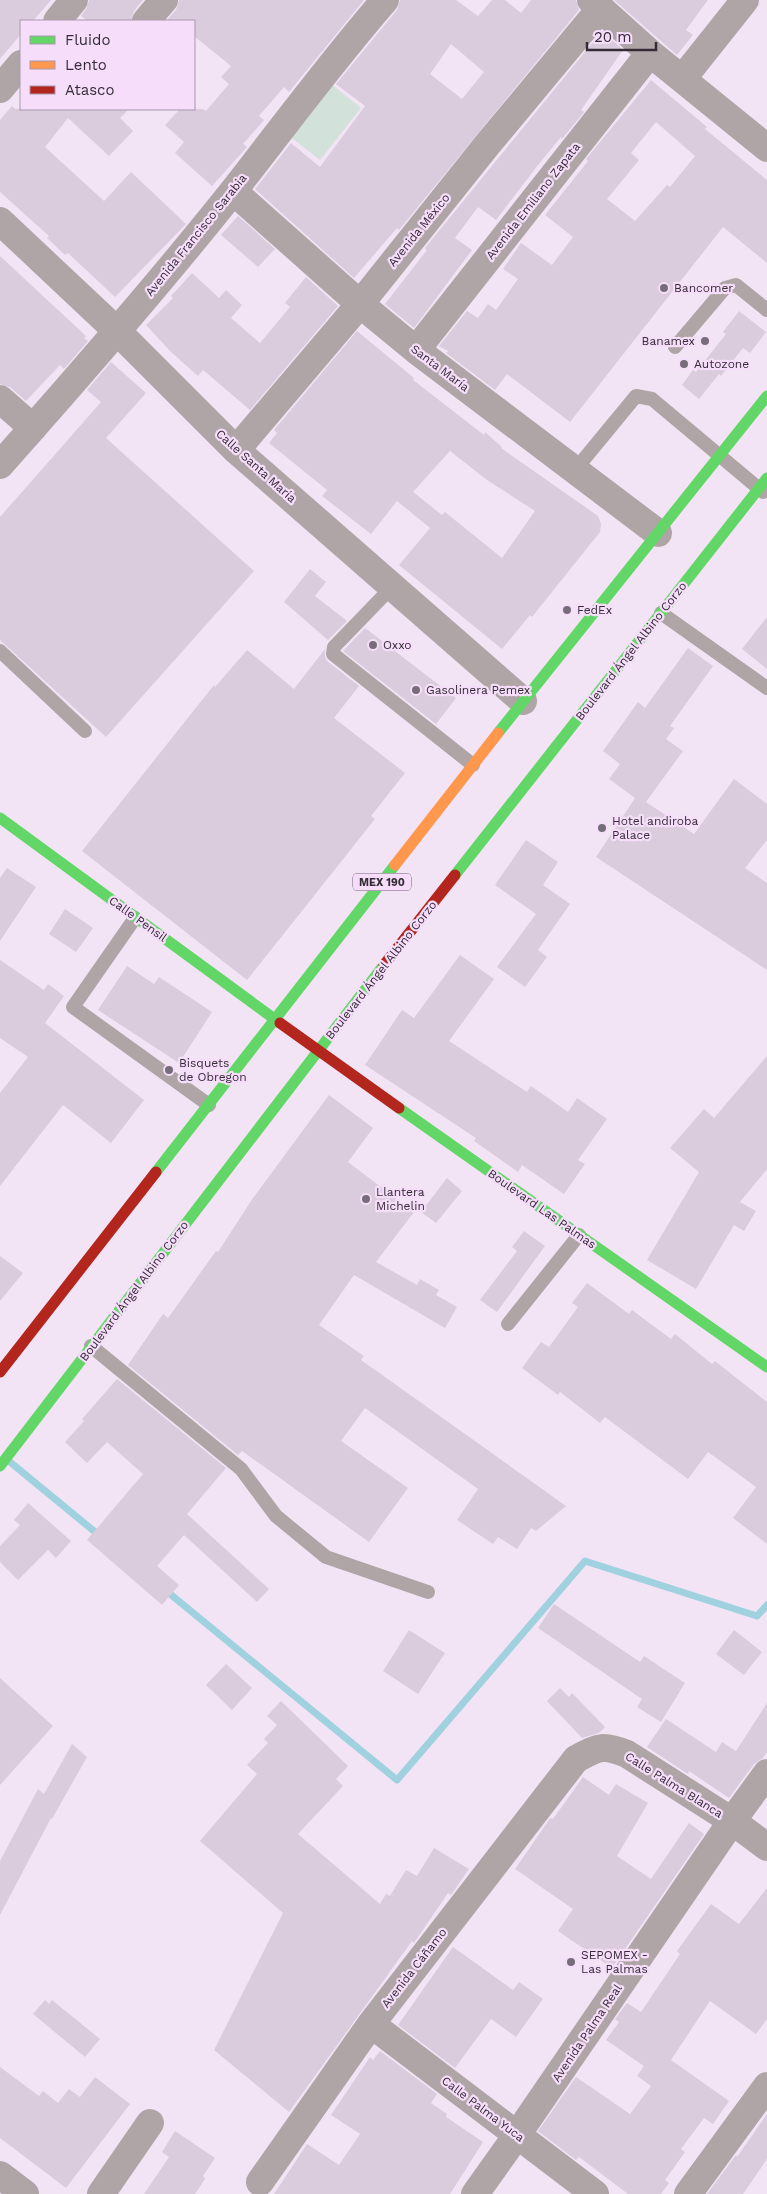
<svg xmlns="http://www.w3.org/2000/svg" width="767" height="2194" font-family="'Work Sans',sans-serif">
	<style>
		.green { fill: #d2e1da }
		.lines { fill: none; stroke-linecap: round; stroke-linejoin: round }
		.stream { stroke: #a0d1de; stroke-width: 7 }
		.building { fill: #daccdd; fill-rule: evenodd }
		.lane { stroke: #b0a5a6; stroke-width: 14 }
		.street { stroke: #b0a5a6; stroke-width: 28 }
		.fast { stroke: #63d668; stroke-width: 11 }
		.slow { stroke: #ff974d; stroke-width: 11 }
		.jam { stroke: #b3261e; stroke-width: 11 }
		.poi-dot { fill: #776c7a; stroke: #f6defb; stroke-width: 2 }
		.labels { text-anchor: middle; stroke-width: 4.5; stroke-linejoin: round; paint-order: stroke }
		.shield { fill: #f6defb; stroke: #6f6172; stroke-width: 1 }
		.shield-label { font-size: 11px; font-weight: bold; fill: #352c37 }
		.street-label { font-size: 12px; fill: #352c37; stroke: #f6defb }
		.poi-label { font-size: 12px; fill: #352c37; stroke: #f6defb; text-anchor: start }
	</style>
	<rect width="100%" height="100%" fill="#f2e4f5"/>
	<path class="green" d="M330,83l31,25 -41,52 -32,-25z"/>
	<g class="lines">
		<path class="stream" d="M10,1462l90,74
			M164,1589l233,191 188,-219 172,55 10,-11"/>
	</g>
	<path class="building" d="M0,0h51l-18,21h-12v13l-21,25z
		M89,0h54l-9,11 -3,10h-43l-7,-5 5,-7z
		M179,0h185l-75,92 -5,-5 -25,29 5,4 -21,24 4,3 -35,39 -37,-33 9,-11 -19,-17 15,-16h23l3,2 23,-27 -8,-7 10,-11 -37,-30v-15h-28l10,-11z
		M400,0h56l22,16 14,-16h13l16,13 10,-13h45l3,10 -180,220 -2,-2 -43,50 -99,-89 36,-46 29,24 45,-61 -29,-22 61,-74zM451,44l33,28 -22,27 -32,-25z
		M614,0h94l-22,30 7,5 -16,20z
		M602,31l21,19 -42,60 3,2 -22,27 -1,-2 -23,28 -42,55 -18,-13 -23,31 17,12 -58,78 -29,-24 42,-54 -2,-2z
		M651,80l56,47 -2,2 62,51v83l-44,-36 -153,195 -63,-48 -12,16 -49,-37 2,-2 -9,-5 28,-35 11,7 10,-14 8,6 22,-31 -15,-10 18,-26 31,22 21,-28 -28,-22 43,-54 -2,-2zM656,122l39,34 -25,31 -3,-2 -32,36 -28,-22 32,-39 -8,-7z
		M12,106l3,3h114l-9,9 13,13 -24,25 -41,-38 -23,29 59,54 27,-29 55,52 -71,73 -47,-44 -3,2 -18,-17 2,-2 -49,-44v-72z
		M238,216l37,33 -17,18 -37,-32z
		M0,256l86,80 -2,2 4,3 -24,28 -4,-4 -34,36 -16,-14 -10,-3z
		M192,273l27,25 7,-8 16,15 -11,13 29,25 30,-36 -5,-4 21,-26 32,29 -88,104 -47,-40 -5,6 -27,-24 -25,-27 27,-27 -2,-2z
		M739,311l27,21 -16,21 -7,-5 -22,28 -2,-2 -20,25 -17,-14 11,-15 3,2 30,-38 -3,-2z
		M357,331l57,47 -1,2 53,41 18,14 1,-3 17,15 -1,1 97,68 3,8 -1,8 -68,85 -2,-2 -28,34 -103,-84 31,-37 -33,-27 -26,33 -49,-38 5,-6 -58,-47 8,-10 -3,-3zM450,451l37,29 48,31 -33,47 -57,-46 -3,3 -29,-23z
		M111,362l35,31 -40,45 148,133 -148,166 -106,-97v-123l101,-115 -14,-12z
		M310,569l16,13 -11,14 32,25 -19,19 -44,-38z
		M767,617v52l-25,-20z
		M365,628l91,70 -20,26 -93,-73z
		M688,648l25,18 -43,60 4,2 -8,11 17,12 -37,51 48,32 40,-55 33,25v36l-22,28 22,15v87l-171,-113 39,-59 -26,-19 11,-15 -17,-13 35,-49 7,6z
		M325,649v8l2,4 32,25 -25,32 71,55 -34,43 4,3 -128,161 -165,-129 132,-166 1,2 32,-37 47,39z
		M526,840l32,22 -15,23 27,19 -32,46 9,7 -22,30 -28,-20 39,-53 -41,-29z
		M7,868l29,19 -36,54v-63z
		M65,909l28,19 -17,24 -27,-18z
		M460,955l34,24 -45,62 78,51 4,-6 37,26 9,-14 30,21 -29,41 7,4 -21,30 -42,-29 -4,7 -44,-31 2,-3 -111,-73 37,-55 12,8z
		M0,960l44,30 4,-6 16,12 -19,27 99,77 -33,43 -48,-38 -63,81v-93l28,-36 -28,-19z
		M127,966l27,18 5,-7 53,35 -33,51 -81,-53z
		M767,1056v113l-27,33 16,9 -12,20 -10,-6 -38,64 -49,-29 52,-88 -29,-24 34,-39 10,9z
		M329,1095l44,33 -25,34 66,50 -38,50 41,23 3,-6 19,11 -3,5 21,12 -12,21 -91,-53 -35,50 45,31 -3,4 205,146 -30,25 -5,-3 -14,21 -19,-12 -5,7 -36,-24 21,-31 -113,-81 -24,33 67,47 -39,54 -127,-91 -4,4 -110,-90 35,-51 5,4 48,-67 2,1 35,-54z
		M447,1178l15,13 -26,32 -15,-11z
		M524,1231l21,15 -48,66 -17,-12 37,-49 -5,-4z
		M0,1256l23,17 -23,28z
		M587,1283l42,31 3,-4 39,29 4,-5 37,30 3,-3 52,41v142l-34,-26 23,-31 -48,-35 -20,27 -83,-62 -5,6 -40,-31 -2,3 -36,-27 19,-26 8,5 29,-40 -6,-4z
		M117,1379l109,89 -39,46 82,75 -12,13 -73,-67 -27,31 22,19 -17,20 -75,-65 56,-66 -36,-32 -20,21 -22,-21 19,-21 -2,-2z
		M28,1503l43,38 -15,17 -8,-8 -30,30 -18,-18v-16l20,-21 -6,-5z
		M554,1604l86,58 4,-6 41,27 -24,39 -24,-15 5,-8 -104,-71z
		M409,1630l36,23 -27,41 -35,-23z
		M734,1630l28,22 -18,23 -28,-21z
		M226,1664l26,24 -20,22 -26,-25z
		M0,1678l53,48 -53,59z
		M560,1688l9,9 3,-4 33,34 -6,6 -17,5 -35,-37z
		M281,1701l67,65 -12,13 7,7 -45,48 82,70 6,-10 4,2 16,-26 11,6 17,-28 35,21 -18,26 -3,-2 -32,47 -2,3 -2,-2 -123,171 -75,-62 69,-137 -83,-72 57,-67 -10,-9 21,-22 -4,-4 13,-14 -10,-9z
		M767,1703v49l-4,6 -9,6 -25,34 -40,-27 -1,3 -41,-27 19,-28 50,33 6,-10 14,9z
		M72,1744l15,13 -35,62 -1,-1 -51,97v-54l38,-72 6,5z
		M583,1777l26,18 7,-11 32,19 -31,53 34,23 38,-56 15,11 -92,134 -54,-37 15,-22 -58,-40 34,-49 1,-2 3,1z
		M767,1888v131l-11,15 -46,-33 -39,59 58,41 -16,23 -9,-6 -23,31 4,3 -20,28 4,3 -8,11h-33l-49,-37 -3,3 -38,-29 38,-54 54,37 21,-28 -14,-10 7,-10 -38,-26 13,-18 -4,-3 12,-16 14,9 39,-58 -3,-3 34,-47 28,20z
		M453,1947l60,43 6,-8 24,17 -27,38 -25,-18 -36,49 -57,-43z
		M45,2000l4,4 3,-4 48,39 -15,18 -52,-43z
		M380,2051l57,43 -6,9 16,11 -1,3 37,25 -33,52h-176l33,-50 32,21 21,-31 -29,-19 39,-58 3,3z
		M0,2067l39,29 4,-5 15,12 11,-14 11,8 15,-20 35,27 -64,84 -66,-50z
		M767,2114v45l-24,35h-36l29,-39 1,2z
		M175,2131l40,27 -12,18 2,3 -10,15h-51l25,-37 -7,-5z"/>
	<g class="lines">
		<path class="lane" d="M675,347l50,-59 11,-3 31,25
			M575,470l61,-74 16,3 111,93
			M392,587l-58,60 -1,7 140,111
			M661,613l106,75
			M0,651l85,80
			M135,918l-62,89 136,98
			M508,1324l71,-89
			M91,1346l150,123 35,47 50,41 102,35"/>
		<path class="street" d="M591,0l59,53 117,95
			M57,21l17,-21
			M146,21l18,-21
			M683,78l62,-78
			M0,89l21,-25
			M233,191l127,113 56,46 242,183
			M0,221l117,110 119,119 287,251
			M416,350l234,-297
			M0,399l33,29
			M236,450l124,-146 127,-159 114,-137
			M0,465c80,-90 159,-181 234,-275 50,-64 98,-129 151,-190
			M371,2024l224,170
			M0,2175l25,19
			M260,2182l111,-158 205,-265c23,-12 26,-15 51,-5l105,67 35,26
			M101,2194l49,-71
			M475,2194l42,-59 215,-314 35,-48
			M688,2194l79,-108"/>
		<path class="fast" d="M498,733l269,-337
			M0,818l280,205
			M455,875l312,-397
			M399,1108l368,259
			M156,1172l239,-307
			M0,1466l384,-501"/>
		<path class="slow" d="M395,865l103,-132"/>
		<path class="jam" d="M384,965l71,-90
			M280,1023l119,85
			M0,1372l156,-200"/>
	</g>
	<g class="poi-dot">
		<circle cx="664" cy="288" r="5"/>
		<circle cx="705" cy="341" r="5"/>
		<circle cx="684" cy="364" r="5"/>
		<circle cx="567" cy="610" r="5"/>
		<circle cx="373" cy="645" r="5"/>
		<circle cx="416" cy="690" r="5"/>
		<circle cx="602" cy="828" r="5"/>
		<circle cx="169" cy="1070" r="5"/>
		<circle cx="366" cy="1199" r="5"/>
		<circle cx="571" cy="1962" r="5"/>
	</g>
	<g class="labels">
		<rect class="shield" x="353" y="873.5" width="58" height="17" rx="4"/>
		<g class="shield-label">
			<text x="382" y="886">MEX 190</text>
		</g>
		<g class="street-label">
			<text transform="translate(533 201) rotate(-52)" y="4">Avenida Emiliano Zapata</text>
			<text transform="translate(419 230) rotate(-51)" y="4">Avenida México</text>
			<text transform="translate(196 235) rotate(-51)" y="4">Avenida Francisco Sarabia</text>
			<text transform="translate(440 368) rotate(37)" y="4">Santa María</text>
			<text transform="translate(256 466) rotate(42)" y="4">Calle Santa María</text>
			<text transform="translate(631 651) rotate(-52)" y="4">Boulevard Ángel Albino Corzo</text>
			<text transform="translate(138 919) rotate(36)" y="4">Calle Pensil</text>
			<text transform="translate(381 970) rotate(-52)" y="4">Boulevard Ángel Albino Corzo</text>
			<text transform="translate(542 1209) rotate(35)" y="4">Boulevard Las Palmas</text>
			<text transform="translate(134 1291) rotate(-53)" y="4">Boulevard Ángel Albino Corzo</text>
			<text transform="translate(674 1785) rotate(32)" y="4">Calle Palma Blanca</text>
			<text transform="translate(414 1968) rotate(-52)" y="4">Avenida Cáñamo</text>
			<text transform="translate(587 2033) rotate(-56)" y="4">Avenida Palma Real</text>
			<text transform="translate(483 2109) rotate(37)" y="4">Calle Palma Yuca</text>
		</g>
		<g class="poi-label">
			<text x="674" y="292">Bancomer</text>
			<text x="695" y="345" text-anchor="end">Banamex</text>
			<text x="694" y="368">Autozone</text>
			<text x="577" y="614">FedEx</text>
			<text x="383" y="649">Oxxo</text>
			<text x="426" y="694">Gasolinera Pemex</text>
			<text x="612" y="825">Hotel andiroba<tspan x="612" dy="14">Palace</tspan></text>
			<text x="179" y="1067">Bisquets<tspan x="179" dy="14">de Obregon</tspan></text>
			<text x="376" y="1196">Llantera<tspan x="376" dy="14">Michelin</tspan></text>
			<text x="581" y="1959">SEPOMEX -<tspan x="581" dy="14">Las Palmas</tspan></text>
		</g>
	</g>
	<rect x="20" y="20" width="175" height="90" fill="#f6defb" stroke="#a997ad"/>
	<rect x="30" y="36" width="25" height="8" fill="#63d668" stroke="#a997ad"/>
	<text x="65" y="45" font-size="15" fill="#352c37">Fluido</text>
	<rect x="30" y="61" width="25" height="8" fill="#ff974d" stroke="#a997ad"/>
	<text x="65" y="70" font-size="15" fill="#352c37">Lento</text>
	<rect x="30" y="86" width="25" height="8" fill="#b3261e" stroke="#a997ad"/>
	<text x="65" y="95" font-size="15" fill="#352c37">Atasco</text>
	<path d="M587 42v8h69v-8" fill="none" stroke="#352c37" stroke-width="2.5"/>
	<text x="594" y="42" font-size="15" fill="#352c37" stroke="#f6defb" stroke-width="4" paint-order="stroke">20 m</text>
</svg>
